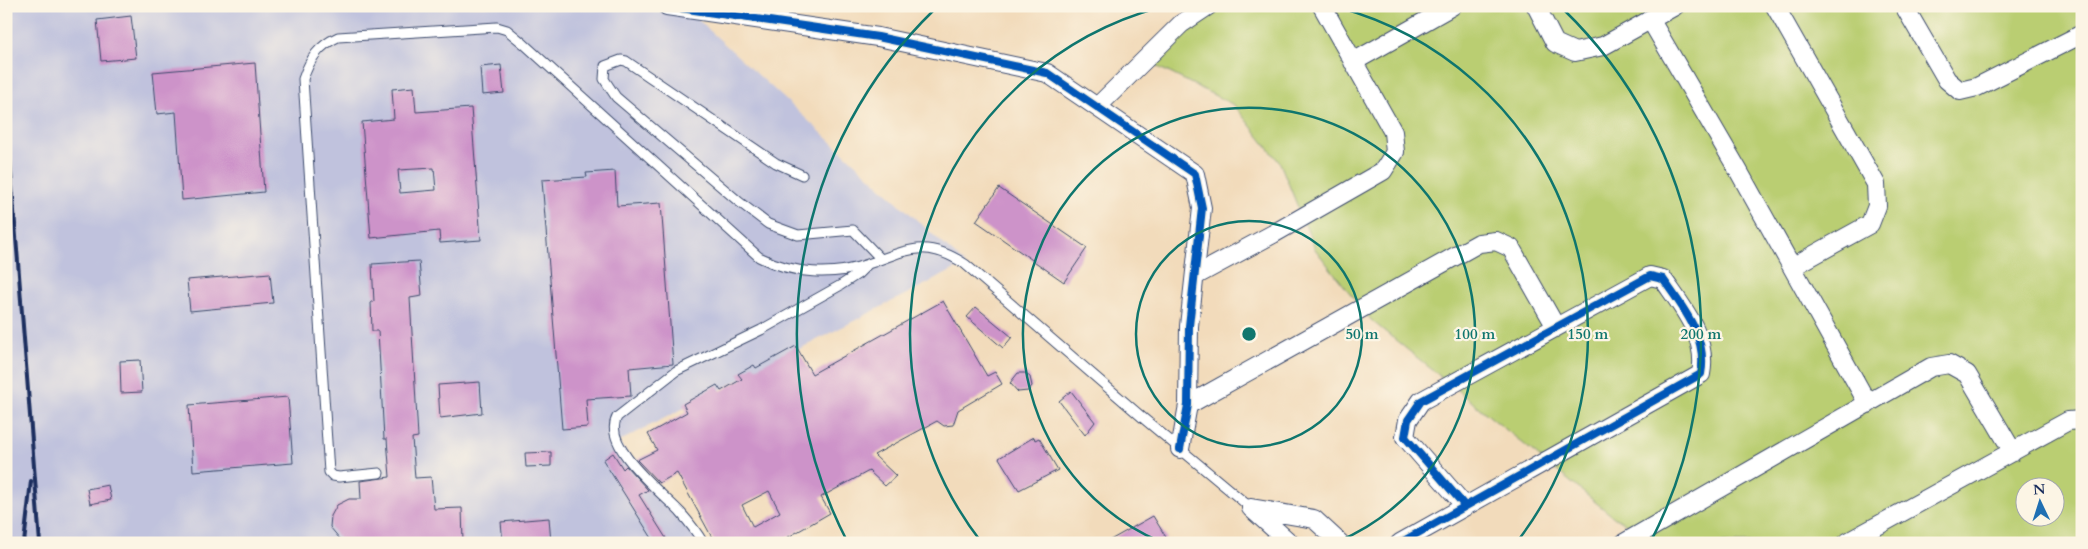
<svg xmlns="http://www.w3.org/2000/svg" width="2088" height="549" font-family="Cardo,serif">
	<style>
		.industrial { fill: #c0c2dd }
		.green { fill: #bace72; stroke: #6a7e68; fill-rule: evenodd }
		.building { fill: #cd93c9; fill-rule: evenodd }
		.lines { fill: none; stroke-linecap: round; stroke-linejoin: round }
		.service-casing { stroke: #3b496c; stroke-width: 11 }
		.minor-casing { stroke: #3b496c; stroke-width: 20 }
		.service { stroke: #fff; stroke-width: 9 }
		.minor { stroke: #fff; stroke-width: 18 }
		.rail { stroke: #1b2f5e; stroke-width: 4 }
		.cycleway-casing { stroke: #fcf5e5; stroke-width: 11 }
		.cycleway { stroke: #0057b8; stroke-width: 8 }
		.ring { fill: none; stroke: #0f766e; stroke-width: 2.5 }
		.centre { fill: #0f766e; stroke: #fcf5e5; stroke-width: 2.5 }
		.ring-label { font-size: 15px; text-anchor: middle; font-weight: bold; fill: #0f766e; stroke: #fcf5e5; stroke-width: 4.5; stroke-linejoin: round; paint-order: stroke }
	</style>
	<rect width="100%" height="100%" fill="#fcf5e5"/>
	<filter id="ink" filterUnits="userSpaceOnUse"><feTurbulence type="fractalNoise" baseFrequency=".02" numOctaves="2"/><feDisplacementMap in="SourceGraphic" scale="10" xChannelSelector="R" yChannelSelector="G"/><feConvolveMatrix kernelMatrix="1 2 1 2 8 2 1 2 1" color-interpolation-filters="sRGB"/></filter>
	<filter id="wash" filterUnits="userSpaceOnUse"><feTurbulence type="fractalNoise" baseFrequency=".0096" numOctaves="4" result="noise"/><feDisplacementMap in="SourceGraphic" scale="20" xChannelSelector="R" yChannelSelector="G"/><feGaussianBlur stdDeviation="1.12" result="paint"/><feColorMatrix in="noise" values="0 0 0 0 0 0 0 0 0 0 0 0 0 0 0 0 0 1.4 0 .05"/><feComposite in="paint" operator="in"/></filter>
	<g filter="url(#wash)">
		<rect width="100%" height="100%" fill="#f2dbbb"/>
		<path class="industrial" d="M6,6h677l282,258 -347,178 82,96 -7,5h-687z"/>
		<path class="green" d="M1191,6h891v537h-417l-50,-25 -243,-197 -57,-72 -35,-86 -46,-58 -78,-39zM2026,486h30v30h-30z"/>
		<g id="blocks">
			<path class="building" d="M131,16l5,42 -35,3 -4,-41z
				M255,63l9,129 -82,8 -6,-88 -19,2 -4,-42z
				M501,65l3,28 -22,2 -2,-28z
				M414,87l2,25 55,-4 10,132 -41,3 -1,-12 -68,7 -9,-116 32,-3 -2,-30zM434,168l2,22 -36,3 -2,-23z
				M615,171l2,35 44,-3 12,161 -44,4 2,28 -45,3 2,28 -26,2 -20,-249 45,-3 -1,-4z
				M999,188l88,60 -23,34 -88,-61z
				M419,261l3,35 -12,2 8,139 -6,1 3,40 16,-1 3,32 28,-1 1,35h-115l-8,-4 -10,-12 1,-11 6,-11 12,-6h12l-1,-18 30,-4 -3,-38h-3l-6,-108h-6l-1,-29h3l-2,-38z
				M270,273l3,30 -83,8 -3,-31z
				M943,301l44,75 8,-4 7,12 -44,26 -5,15 -9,1 -7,-5 -63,34 22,21 -11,10 -16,-15 -48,26 9,16 -52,30h-63l-38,-70 -18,10 -22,-23 20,-10 -9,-16 39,-22 -4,-8 34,-19 4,6 21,-12 -4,-5 16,-9 2,3 40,-22 16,28zM769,491l11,21 -27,15 -11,-22z
				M976,307l36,30 -9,11 -36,-31z
				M140,360l2,32 -21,1 -1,-32z
				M1018,373h7l5,4 2,9 -4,5 -10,1 -8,-9z
				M480,382l2,31 -42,5 -2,-33z
				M1071,391l24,31 -10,13 -26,-34z
				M288,397l5,66 -100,8 -4,-66z
				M1034,437l1,3 4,-2 19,32 -39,20 -20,-32z
				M551,452v14l-25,1 -1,-14z
				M613,453l10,16 3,-3 22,24 -9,5 30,48h-14l-52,-83z
				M108,485l3,15 -21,4 -3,-15z
				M1153,516l14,23 -7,4h-55z
				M549,518l2,25h-48l-2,-21z"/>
		</g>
	</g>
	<g filter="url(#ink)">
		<use href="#blocks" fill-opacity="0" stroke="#3b496c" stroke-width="1"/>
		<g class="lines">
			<g class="service-casing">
				<path id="service" d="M802,175l-26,-12 -150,-102 -5,-1 -16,6 -1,13 12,18 122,104 30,23 30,11 55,-5 27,28
					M379,473l-40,4 -6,-1 -4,-4 -26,-393c7,-20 15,-33 35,-42l159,-10 10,3 17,14 235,213c34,17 73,20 109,7 40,-14 57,-26 97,0l178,154 108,90
					M703,543c-6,-11 -15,-22 -23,-31 -18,-19 -79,-66 -63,-95l59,-46 85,-41 80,-45 17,-11 9,-9"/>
			</g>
			<g class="minor-casing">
				<path id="minor" d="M667,6l211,31 169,36 148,101 7,34 -13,118 -1,79 -8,44
					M1536,6l19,37 20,9 28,-6 72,-40
					M1775,6l101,178 1,22 -7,18 -78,43
					M1904,6l43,74 13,11 17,-4 105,-53
					M1650,19l88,151 130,234
					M1353,62l99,-56
					M1098,106l83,-82 27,-18
					M1195,276l78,-42 110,-63 12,-19 -2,-20 -71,-126
					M1188,405l291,-162 17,-2 15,7 45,79
					M1251,508l63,11 26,24
					M1251,508l39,35
					M1400,543l301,-169c7,-37 -18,-66 -38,-95l-13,-3 -229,125 -13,19 -3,17 60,69
					M1624,543l307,-176 18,-3 18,10 46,78
					M1846,543l222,-122 14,-1"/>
			</g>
			<use href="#service" class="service"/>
			<use href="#minor" class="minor"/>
			<path class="rail" d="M6,109l34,434
				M24,543l7,-62"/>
			<g class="cycleway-casing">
				<path id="cycleway" d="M667,6l211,31 169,36 148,101 7,34 -13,118 -1,79 -8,44
					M1400,543l301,-169c7,-37 -18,-66 -38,-95l-13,-3 -229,125 -13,19 -3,17 60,69"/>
			</g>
			<use href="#cycleway" class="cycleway"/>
		</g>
	</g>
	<g class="ring">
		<circle cx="1249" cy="334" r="113"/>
		<path d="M1161 542A226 226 0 1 1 1337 542"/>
		<path d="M982 543A339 339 0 0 1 1161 7M1337 7A339 339 0 0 1 1516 543"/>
		<path d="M848 543A452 452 0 0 1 935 9M1563 9A452 452 0 0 1 1650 543"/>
	</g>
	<circle cx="1249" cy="334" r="8" class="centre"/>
	<g class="ring-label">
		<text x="1362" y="339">50 m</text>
		<text x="1475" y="339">100 m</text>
		<text x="1588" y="339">150 m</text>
		<text x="1701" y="339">200 m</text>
	</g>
	<rect width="2088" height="549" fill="none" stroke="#fcf5e5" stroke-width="25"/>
	<g transform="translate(2040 502) rotate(356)"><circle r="24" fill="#fcf5e5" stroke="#a2a6af"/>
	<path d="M0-4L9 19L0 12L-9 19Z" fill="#1f6fb2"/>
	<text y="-8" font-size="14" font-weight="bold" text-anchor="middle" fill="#1b2f5e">N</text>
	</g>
</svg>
